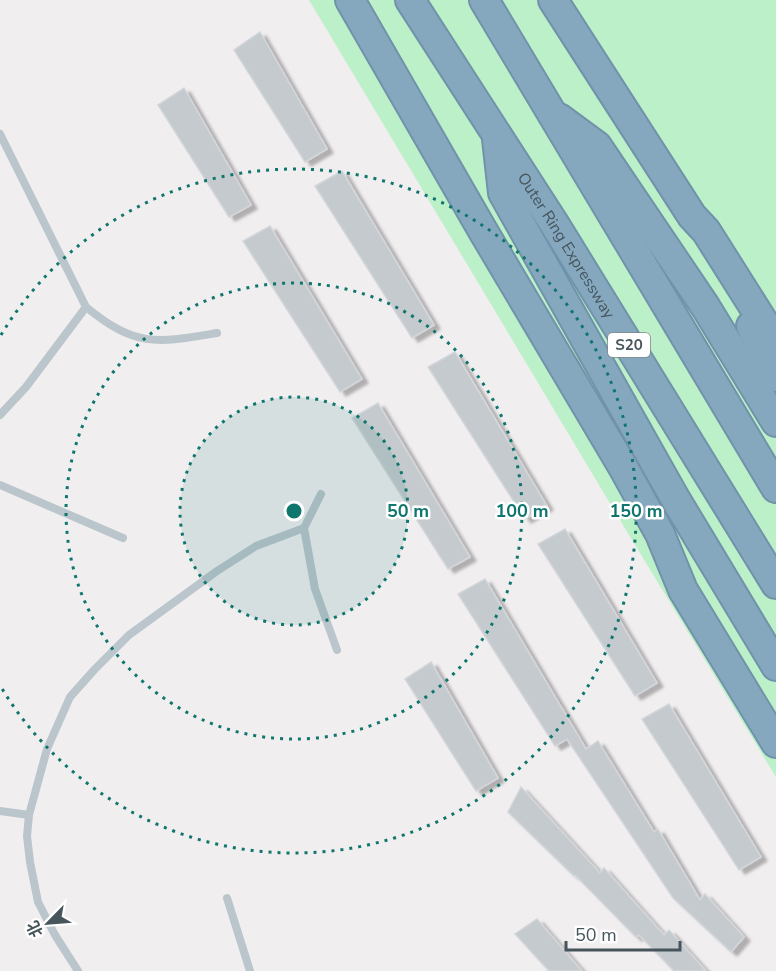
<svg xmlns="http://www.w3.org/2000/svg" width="776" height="971" font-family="'Nunito Sans','Noto Sans SC',sans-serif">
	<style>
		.green { fill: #bcf0c9 }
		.building { fill: #c5cace; stroke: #d2d6da; stroke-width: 1.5; filter: url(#shadow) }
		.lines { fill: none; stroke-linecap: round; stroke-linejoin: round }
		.highway-casing { stroke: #7093aa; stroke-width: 32 }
		.lane { stroke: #bac5cc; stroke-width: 8 }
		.highway { stroke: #85a8bf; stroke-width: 28 }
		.ring { fill: none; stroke: #0f766e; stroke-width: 3; stroke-dasharray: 3 6 }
		.labels { text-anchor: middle; stroke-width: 5; stroke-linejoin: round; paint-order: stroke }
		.shield { fill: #fff; stroke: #7e888d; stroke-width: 1.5 }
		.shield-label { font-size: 15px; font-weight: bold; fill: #46555c }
		.street-label { font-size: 16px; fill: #46555c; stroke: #fff }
		.centre { fill: #0f766e; stroke: #fff; stroke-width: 3 }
		.ring-label { font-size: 18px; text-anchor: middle; font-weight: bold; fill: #0f766e; stroke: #fff; stroke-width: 5; stroke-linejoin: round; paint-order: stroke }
	</style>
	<defs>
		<filter id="shadow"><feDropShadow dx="6" dy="4" stdDeviation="1.5" flood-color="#0004"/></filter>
	</defs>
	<rect width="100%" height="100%" fill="#f1eeef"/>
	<path class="green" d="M309,0h467v777l-150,-247z"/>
	<path class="building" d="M260,32l67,117 -22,13 -71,-112z
		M184,88l67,117 -22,12 -71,-112z
		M342,171l92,154 -22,13 -97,-152z
		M270,226l92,153 -22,13 -97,-151z
		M455,352l92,154 -22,13 -97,-152z
		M378,403l92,154 -22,12 -96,-151z
		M565,529l92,154 -22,13 -97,-152z
		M485,579l101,170 12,-8 56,91 4,-3 42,71 5,-6 39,43 -13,15 -58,-54 -106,-159 -12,7 -97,-152z
		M431,662l67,116 -22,13 -71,-112z
		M669,704l92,153 -22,13 -97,-151z
		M521,787l79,86 4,-5 60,67 5,-5 37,41h-32l-35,-36 -3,2 -61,-62 -1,1 -66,-64z
		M537,919l45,52h-33l-34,-37z"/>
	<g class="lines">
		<g class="highway-casing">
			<g id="highway">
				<path d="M350,0l133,231 140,236 37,67 23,56 93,153"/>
				<path id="s1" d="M410,0l145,225 221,359"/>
				<path d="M484,0l292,488"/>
				<path d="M553,0l139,216 14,15 70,111"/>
				<path d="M559,118l38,28 108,160 71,116"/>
				<path d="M497,139l6,54 173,307 100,166"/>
				<path d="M751,326l25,51"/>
			</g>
		</g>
		<path class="lane" d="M0,134l86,173c50,41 71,36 131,26
			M0,415l26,-28 60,-80
			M0,485l123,53
			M321,494l-17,34 11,61 22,61
			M0,811l29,4
			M227,898l23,73
			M78,971l-23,-36 -17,-33 -8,-40 -3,-26 2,-21 18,-66 23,-52 25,-28 34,-34 88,-64 39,-25 48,-18"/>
		<use href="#highway" class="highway"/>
	</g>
	<circle cx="294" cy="511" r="114" fill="#0f766e" fill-opacity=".12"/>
	<g class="ring">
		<circle cx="294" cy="511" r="114"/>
		<circle cx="294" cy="511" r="228"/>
		<path d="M1 335A342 342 0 1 1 1 687"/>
	</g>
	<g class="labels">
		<rect class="shield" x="608" y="333" width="42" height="24" rx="4.5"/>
		<g class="shield-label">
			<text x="629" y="350">S20</text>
		</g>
		<g class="street-label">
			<text dy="6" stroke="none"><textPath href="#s1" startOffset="291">Outer Ring Expressway</textPath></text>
		</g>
	</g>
	<circle cx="294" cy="511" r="9" class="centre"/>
	<g class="ring-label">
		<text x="408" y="517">50 m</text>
		<text x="522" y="517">100 m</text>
		<text x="636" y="517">150 m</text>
	</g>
	<g transform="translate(48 923) rotate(245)" stroke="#ffffff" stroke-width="4.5" paint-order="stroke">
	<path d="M0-4.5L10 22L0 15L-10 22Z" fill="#46555c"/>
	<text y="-9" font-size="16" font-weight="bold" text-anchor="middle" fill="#46555c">北</text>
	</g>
	<path d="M566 941v9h114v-9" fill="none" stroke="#46555c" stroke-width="3"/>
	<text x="575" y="941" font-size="18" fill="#46555c" stroke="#ffffff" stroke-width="4.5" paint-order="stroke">50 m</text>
</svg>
